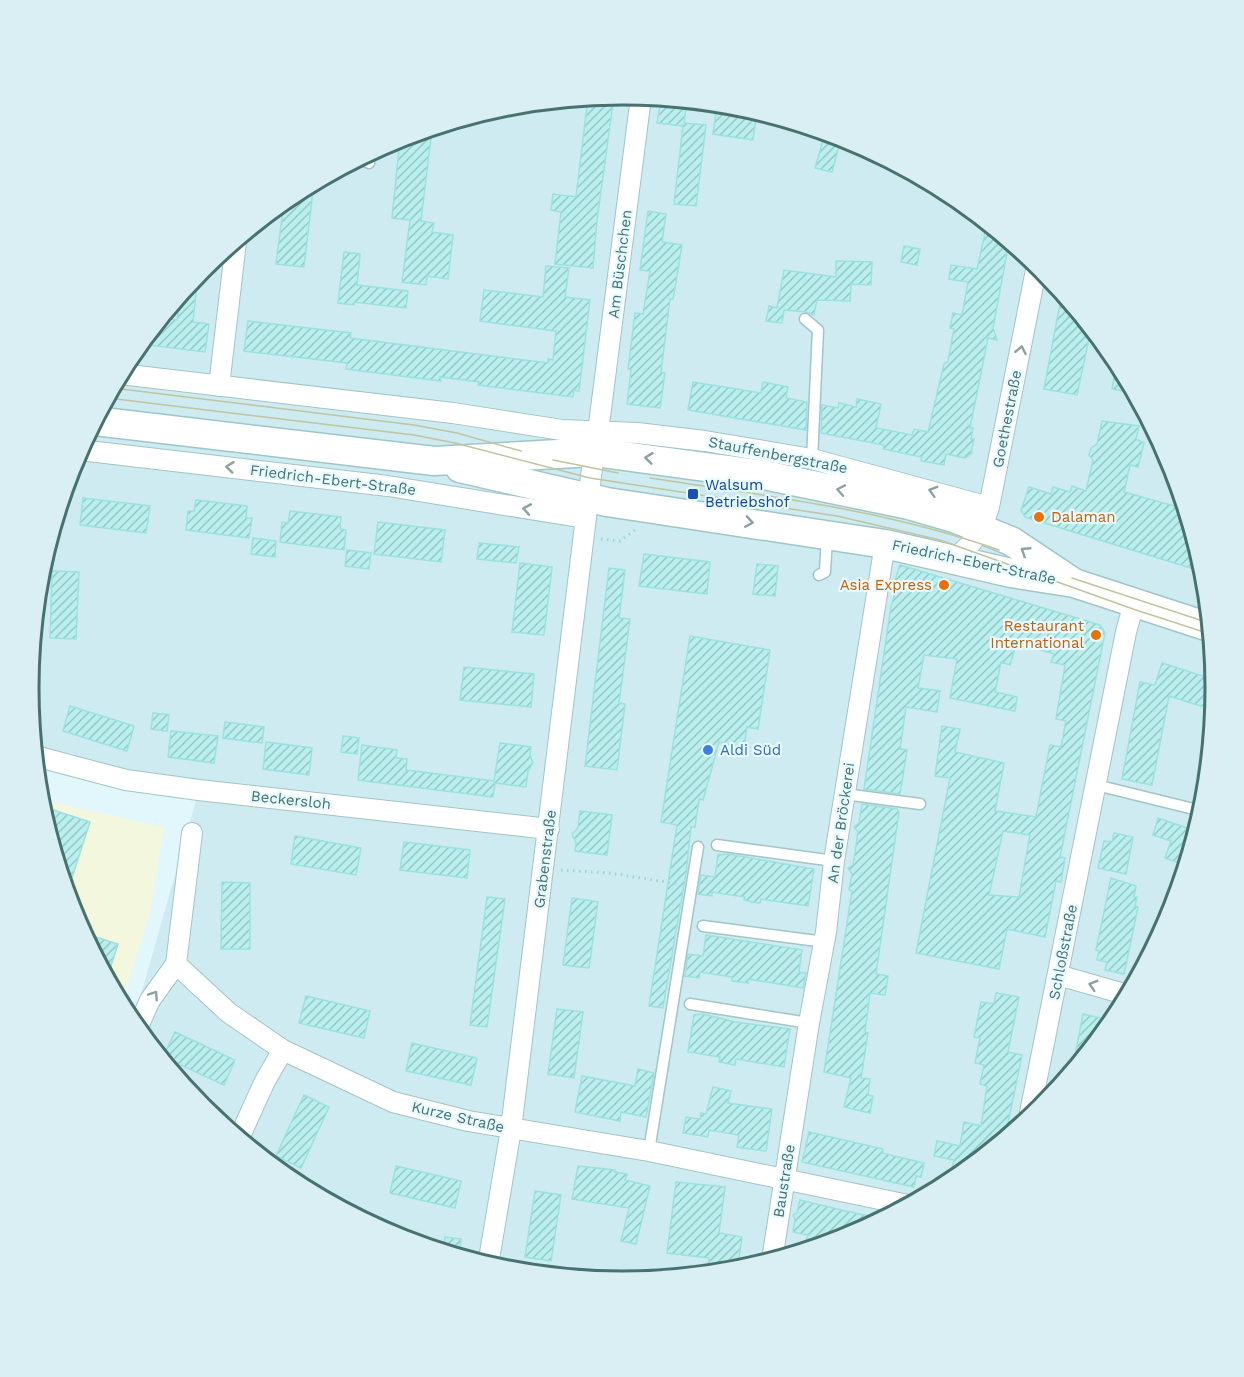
<svg xmlns="http://www.w3.org/2000/svg" width="1244" height="1377" font-family="'Work Sans',sans-serif">
	<style>
		.residential { fill: #cdebf0 }
		.education { fill: #f2f7de }
		.building { fill: url(#building-hatch); stroke: #9ae2df; stroke-width: 1.5; fill-rule: evenodd }
		.lines { fill: none; stroke-linecap: round; stroke-linejoin: round }
		.service-casing { stroke: #a3c5c6; stroke-width: 13 }
		.minor-casing { stroke: #a3c5c6; stroke-width: 22 }
		.secondary-casing { stroke: #9fc6c7; stroke-width: 31 }
		.path { stroke: #9cd5d2; stroke-width: 3; stroke-dasharray: 1.5 4.5; stroke-linecap: butt }
		.service { stroke: #fff; stroke-width: 10 }
		.minor { stroke: #fff; stroke-width: 20 }
		.secondary { stroke: #fff; stroke-width: 28 }
		.tram { stroke: #c0c4a0; stroke-width: 1.5 }
		.oneway { stroke: #88a3a1 }
		.transit-dot { fill: #1a4fb4; stroke: #e6faff; stroke-width: 2 }
		.food-dot { fill: #e8710a; stroke: #e6faff; stroke-width: 2 }
		.shop-dot { fill: #3f7fe0; stroke: #e6faff; stroke-width: 2 }
		.labels { text-anchor: middle; stroke-width: 4.5; stroke-linejoin: round; paint-order: stroke }
		.street-label { font-size: 15px; fill: #48726f; stroke: #e6faff }
		.transit-label { font-size: 15px; fill: #164399; stroke: #e6faff; text-anchor: start }
		.food-label { font-size: 15px; fill: #c56008; stroke: #e6faff; text-anchor: end }
		.shop-label { font-size: 15px; fill: #366cbe; stroke: #e6faff; text-anchor: start }
		.rim { fill: none; stroke: #48726f; stroke-width: 3 }
	</style>
	<defs>
		<pattern id="building-hatch" width="6" height="6" patternUnits="userSpaceOnUse" patternTransform="scale(1.5)"><rect width="6" height="6" fill="#b9f0ef"/><path d="M-1 1l2-2M0 6l6-6M5 7l2-2" fill="none" stroke="#98c7c6"/></pattern>
	</defs>
	<rect width="100%" height="100%" fill="#e1f7fb"/>
	<path class="residential" d="M622,95l116,11 111,34 103,55 90,74 74,90 54,103 34,111 11,116 -11,116 -34,111 -55,103 -74,89 -90,74 -102,55 -112,34 -115,11 -116,-11 -111,-34 -103,-55 -90,-74 -69,-85 66,-233 -164,-34 -6,-67 11,-117 34,-111 55,-103 74,-89 90,-74 102,-55 112,-34z"/>
	<path class="education" d="M39,799l125,28 -14,87 -29,90 -47,-89z"/>
	<path class="building" d="M614,96l-17,124 -4,48 -38,-4 6,-52 -10,-2 2,-16 23,3 12,-99z
		M661,99l26,2 -3,22 22,2 -10,81 -22,-2 9,-78 -26,-3z
		M717,104l40,8 -4,28 -40,-6z
		M432,129l-11,92 13,2 -2,9 21,3 -5,44 -21,-3 -1,9 -24,-3 8,-62 -18,-2 8,-79z
		M825,133l16,5 -9,34 -17,-4z
		M304,189l9,1 -9,77 -28,-3 8,-62z
		M648,211l18,3 -4,28 20,3 -8,49 -1,5h-3l-9,73 4,1 -5,35 -33,-4 4,-34 -3,-1 7,-56 8,1 7,-43 -10,-1z
		M987,224l22,18 -16,86 4,12 -9,-2 -18,90h3l-2,11h3l-3,15 -6,4 -19,-4 -2,11 -23,-4 1,-4 -39,-8 1,-4 -63,-12 1,-28 16,3 1,-5 17,4 1,-8 24,5 -5,24 36,7 2,-6 14,3 16,-68 4,-3 6,-32 -4,-1 3,-15 9,2 6,-33 -19,-3 2,-14 26,4z
		M904,246l16,3 -3,16 -16,-3z
		M344,252l16,2 -3,31 51,6 -2,17 -52,-6v3l-16,-2z
		M836,261l36,1 -1,23 -20,-1 -1,17 -33,-1 -3,15 -8,-3 -22,-2 -2,13 -16,-2 3,-15 8,2 7,-38 52,7z
		M546,266l23,2 -4,29 25,3 -11,91 -5,-1 -1,7 -95,-12 1,-3 -39,-5 1,4 -95,-12 1,-6 -103,-12 4,-30 103,12 -1,5 198,25v-4l5,1 3,-29 -76,-10 4,-31 59,7z
		M198,274l-5,48 16,2 -4,28 -64,-8 21,-26 15,2 3,-24z
		M1062,293l29,36 -14,66 -33,-6z
		M1117,361l10,19 7,13 -22,-4z
		M693,382l68,11 2,-11 25,5 -2,11 21,4 -1,28 -118,-20z
		M1102,421l37,5 -3,13 8,4 -6,24 -8,-2 -6,27 61,17 19,63 -179,-55 -4,-7 8,-23 22,7 2,-7 17,5 2,-6 14,5 7,-31 -4,-5 2,-7 6,-4z
		M83,498l67,8 -4,27 -66,-8z
		M196,500l51,6 -1,12h6l-3,20 -63,-8 2,-19h6z
		M290,511l51,6 -1,12 6,1 -2,20 -64,-8 2,-20 6,1z
		M378,522l67,8 -4,32 -67,-8z
		M253,538l23,3 -1,16 -24,-3z
		M479,543l40,4 -3,16 -39,-4z
		M347,550l24,3 -2,16 -24,-3z
		M644,554l66,8 -3,32 -68,-8z
		M520,563l32,4 -8,68 -32,-3z
		M757,564l21,2 -3,30 -22,-2z
		M900,565l200,60 5,8 -45,224 5,1 -4,24 -5,-1 -11,56 -38,-8 -8,40 -83,-16 34,-175 -15,-2 7,-50 18,3 -5,23 49,11 -9,48 41,6 14,-72 11,2 5,-26 -10,-2 9,-54 -14,-3 3,-8 -37,-12 -7,23 -9,-3 -6,30 22,5 -2,14 -65,-13 7,-39 -33,-4 -6,33 22,3 -3,21 -31,-5 -6,42 7,1 -7,44 -36,-5 27,-183 8,-24 -4,-2zM1003,831l27,4 -11,62 -30,-2z
		M609,568l16,2 -6,48 11,1 -11,84 6,1 -8,66 -32,-4z
		M52,571l27,1 -3,67 -26,-1z
		M690,636l80,14 -12,79 -11,-2 -3,21 -25,-6 -16,58 -4,-1 -4,28h-4l-5,46 -23,135 -14,-2 28,-181 -16,-3z
		M1162,663l53,17 -2,30 -44,-14 -17,89 -30,-6 18,-97 15,3z
		M464,667l70,7 -3,33 -71,-7z
		M70,706l64,20 -7,25 -64,-20z
		M153,713l16,2 -2,16 -16,-2z
		M225,722l39,5 -2,16 -39,-5z
		M171,731l47,5 -4,27 -46,-6z
		M343,736l16,2 -2,16 -16,-2z
		M266,742l46,6 -3,27 -46,-6z
		M500,743l31,4 -1,8 3,8 -5,8 -2,16 -31,-4 -2,14 -135,-17 4,-35 35,5 -1,8 11,1 -1,11 88,11z
		M862,804l35,5 2,3 -23,162 12,2 -3,19 -15,-2 -5,39 3,1 -7,45 9,1 -2,16 5,1 -3,17 -26,-6 7,-29 -27,-6 28,-181 -3,-1 3,-16 -4,-6 5,-3 5,-33 -4,-5 5,-4z
		M41,806l49,16 -23,71 -9,-28z
		M580,811l32,4 -5,40 -32,-4 1,-8 -4,-9 6,-6z
		M1158,818l29,10 -1,2 9,3 -10,32 -20,-7 6,-17 -18,-6z
		M1114,833l19,4 -7,37 -28,-6 6,-27 8,1z
		M295,836l66,12 -5,27 -65,-11z
		M404,842l66,8 -3,28 -67,-8z
		M728,854l86,15 -6,37 -47,-7 -1,4 -8,-1 -8,-2 1,-3 -33,-5v4l-14,-2 3,-19 14,2 3,-22z
		M1111,878l25,8 -2,11h3l-2,9 3,1 -14,67 -19,-4 2,-8 -10,-2 2,-9 -3,-1z
		M222,882l28,1v66h-29z
		M487,897l18,2 -18,128 -17,-2z
		M572,898l26,4 -9,66 -26,-3z
		M83,933l35,11 -11,34 -3,-6z
		M706,935l96,15 -3,22 7,1 -3,15 -55,-9v4l-16,-2v-4l-32,-5 -1,6 -14,-2 3,-22 15,2z
		M996,993l23,4 -11,55 14,3 -17,83 -56,45 5,-23 -20,-4 3,-15 23,5 4,-24 17,4 6,-40 -7,-2 4,-19 -9,-2 5,-25 -6,-1 7,-35 13,2z
		M306,996l64,15 -6,27 -65,-15z
		M557,1009l26,3 -9,66 -26,-4z
		M703,1014l32,8 55,7 -6,38 -48,-8 -1,6 -16,-3 1,-5 -32,-5 6,-37z
		M1083,1014l22,5 -3,16 -30,36z
		M175,1032l60,28 -11,25 -61,-28z
		M412,1043l65,15 -6,27 -65,-14z
		M638,1069l16,4 -8,44 -25,-5 -1,9 -45,-9 7,-36 53,10z
		M713,1087l18,4 -3,12 44,6 -6,42 -29,-4 2,-12 -30,-5 -1,7 -25,-4 3,-16 14,2 1,-6 5,1z
		M304,1095l25,12 -28,61 -25,-12z
		M809,1132l74,17 -1,4 42,10 -3,14 -5,-1 -2,11 -112,-25z
		M396,1166l65,15 -6,27 -65,-15z
		M578,1166l37,4v2l12,2 -2,6 25,6 -14,58 -15,-3 8,-33 -57,-9z
		M676,1182l49,5 -6,46 23,4 -5,34 -30,3 2,-16 -42,-5z
		M535,1191l26,4 -10,66 -26,-4z
		M800,1200l37,9 45,10 -33,18 -34,10 -10,-3 3,-9 -15,-3 2,-13 -2,-4 4,-2z
		M445,1237l16,2 -2,17 -16,-5z"/>
	<g class="lines">
		<g class="service-casing">
			<path id="service" d="M360,159l9,4
				M805,319l13,11 -6,129
				M819,575l6,-3 2,-35
				M1096,785l106,26
				M844,794l76,10
				M717,845l117,16
				M703,926l122,16
				M690,1004l119,19
				M649,1151l49,-304"/>
		</g>
		<g class="minor-casing">
			<path id="minor" d="M120,374l333,39 109,17 75,3 68,8 107,18 177,48
				M219,386l17,-144
				M598,432l43,-335
				M80,450l308,36 197,32
				M952,560c21,-15 30,-29 37,-53l48,-242
				M35,756l91,24 73,10 350,39
				M176,964l53,49 54,37 110,52 75,19 181,30 259,54
				M1058,975l70,20
				M137,1029l13,-29 26,-36 16,-131
				M1029,1118l97,-486 8,-29
				M239,1138l26,-57 18,-31
				M772,1260l37,-237 17,-91 8,-71 51,-317
				M488,1265l23,-136 83,-677"/>
		</g>
		<g class="secondary-casing">
			<path id="secondary" d="M95,421l339,40 160,-9 170,23 145,30 45,13 57,23 63,42
				M460,468l147,34 278,42 126,29 63,10 135,44"/>
		</g>
		<path class="path" d="M601,539l19,2 15,-11
			M561,870l48,3 70,11"/>
		<use href="#service" class="service"/>
		<use href="#minor" class="minor"/>
		<use href="#secondary" class="secondary"/>
		<path class="tram" d="M113,388l301,37 43,8 64,18
			M108,398l306,37 41,8 135,35 247,38 103,24 193,69 77,25
			M553,460l65,13
			M650,478c118,18 237,32 349,72
			M1072,578l137,45"/>
	</g>
	<defs><path id="oneway-chevron" d="M-2-3.5L2.5 0L-2 3.5" fill="none" stroke-width="1.6" stroke-linecap="round" stroke-linejoin="round" transform="scale(1.5)"/></defs>
	<g class="oneway">
		<use href="#oneway-chevron" transform="translate(1021 350) rotate(-79)"/>
		<use href="#oneway-chevron" transform="translate(649 458) rotate(-173)"/>
		<use href="#oneway-chevron" transform="translate(230 467) rotate(-173)"/>
		<use href="#oneway-chevron" transform="translate(841 490) rotate(-169)"/>
		<use href="#oneway-chevron" transform="translate(933 491) rotate(-164)"/>
		<use href="#oneway-chevron" transform="translate(527 509) rotate(-170)"/>
		<use href="#oneway-chevron" transform="translate(749 522) rotate(9)"/>
		<use href="#oneway-chevron" transform="translate(1025 551) rotate(-147)"/>
		<use href="#oneway-chevron" transform="translate(1093 985) rotate(-163)"/>
		<use href="#oneway-chevron" transform="translate(154 995) rotate(-56)"/>
	</g>
	<rect class="transit-dot" x="687" y="488" width="12" height="12" rx="3"/>
	<g class="food-dot">
		<circle cx="1039" cy="517" r="6"/>
		<circle cx="944" cy="585" r="6"/>
		<circle cx="1096" cy="635" r="6"/>
	</g>
	<circle class="shop-dot" cx="708" cy="750" r="6"/>
	<g class="labels">
		<g class="street-label">
			<text transform="translate(620 264) rotate(-83)" y="5">Am Büschchen</text>
			<text transform="translate(1007 419) rotate(-79)" y="5">Goethestraße</text>
			<text transform="translate(778 455) rotate(11)" y="5">Stauffenbergstraße</text>
			<text transform="translate(333 480) rotate(7)" y="5">Friedrich-Ebert-Straße</text>
			<text transform="translate(974 562) rotate(12)" y="5">Friedrich-Ebert-Straße</text>
			<text transform="translate(291 800) rotate(6)" y="5">Beckersloh</text>
			<text transform="translate(841 823) rotate(-82)" y="5">An der Bröckerei</text>
			<text transform="translate(545 859) rotate(-83)" y="5">Grabenstraße</text>
			<text transform="translate(1063 952) rotate(-79)" y="5">Schloßstraße</text>
			<text transform="translate(458 1117) rotate(13)" y="5">Kurze Straße</text>
			<text transform="translate(784 1181) rotate(-81)" y="5">Baustraße</text>
		</g>
		<g class="transit-label">
			<text x="705" y="490">Walsum<tspan x="705" dy="17">Betriebshof</tspan></text>
		</g>
		<g class="food-label">
			<text x="1051" y="522" text-anchor="start">Dalaman</text>
			<text x="932" y="590">Asia Express</text>
			<text x="1084" y="631">Restaurant<tspan x="1084" dy="17">International</tspan></text>
		</g>
		<g class="shop-label">
			<text x="720" y="755">Aldi Süd</text>
		</g>
	</g>
	<path d="M0 0H1244V1377H0ZM39 688a583 583 0 1 1 1166 0a583 583 0 1 1-1166 0Z" fill="#d9eff3" fill-rule="evenodd"/>
	<path class="rim" d="M39 688a583 583 0 1 1 1166 0a583 583 0 1 1-1166 0Z"/>
</svg>
